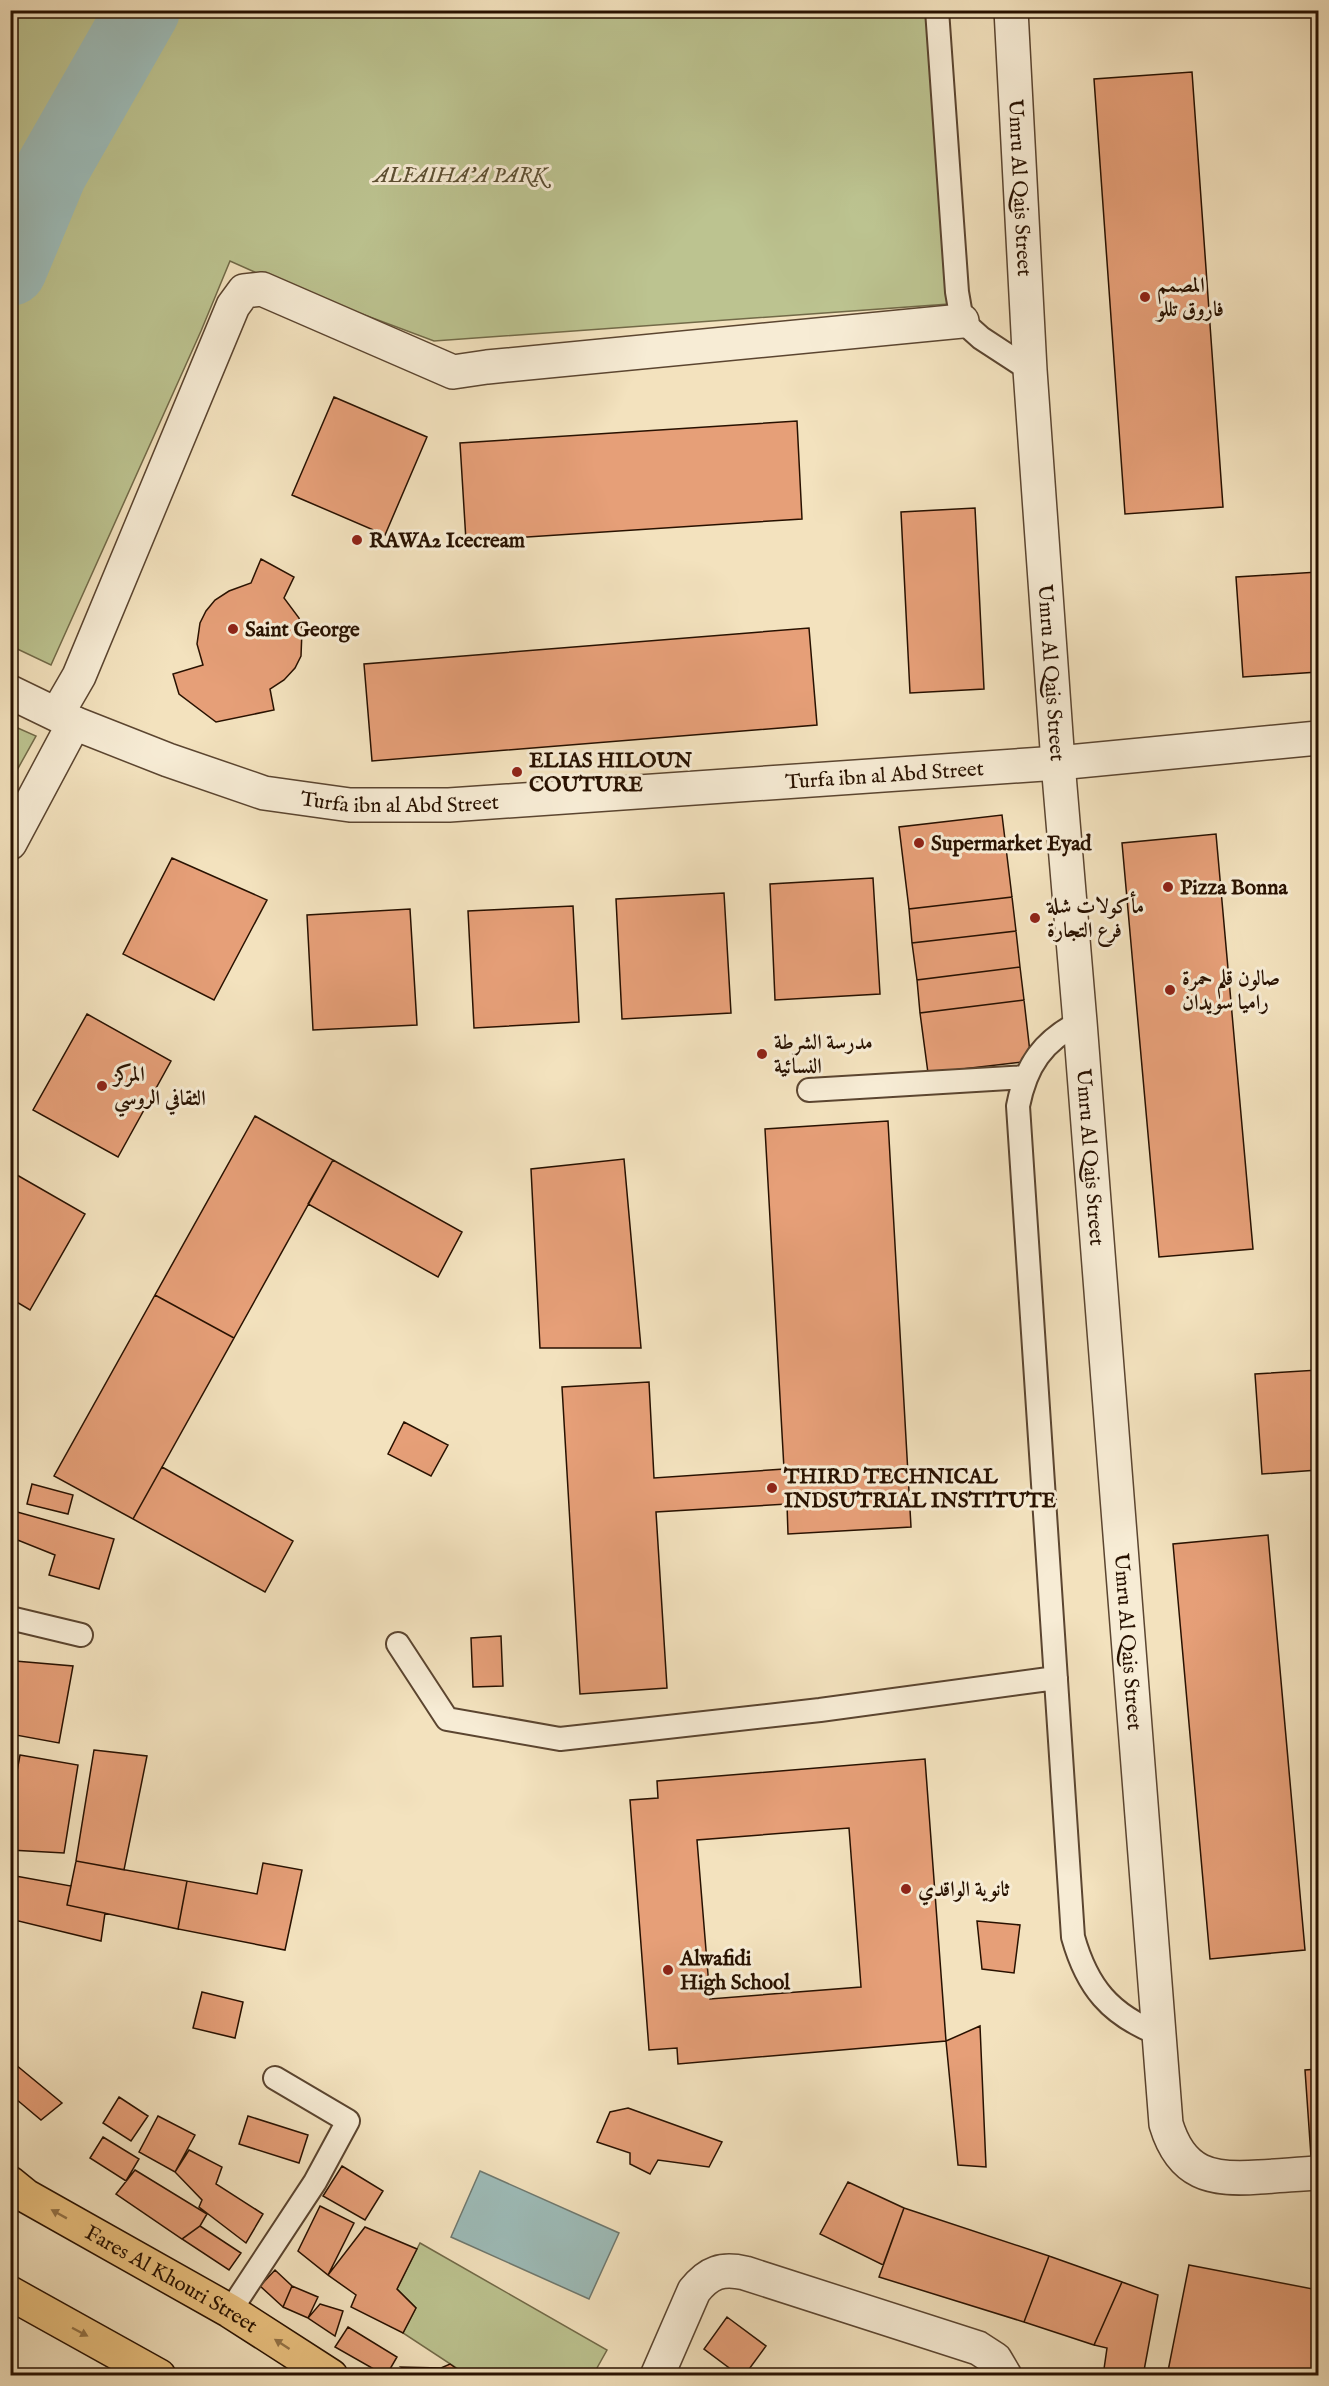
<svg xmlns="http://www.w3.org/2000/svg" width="1329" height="2386" font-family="'IM FELL English',Amiri,serif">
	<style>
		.green { fill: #bcc390; stroke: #726a48; stroke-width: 1.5 }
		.water { fill: #9dbcb9; stroke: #6e786f; stroke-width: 1.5 }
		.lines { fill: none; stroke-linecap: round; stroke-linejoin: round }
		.river { stroke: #9dbcb9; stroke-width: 74 }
		.building { fill: #e69f78; stroke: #281100; stroke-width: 1.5; fill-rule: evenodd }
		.service-casing { stroke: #5b4530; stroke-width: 26 }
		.minor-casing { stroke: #5b4530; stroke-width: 36 }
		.tertiary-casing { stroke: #5b4530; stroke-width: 36 }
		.primary-casing { stroke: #281100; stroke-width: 36 }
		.service { stroke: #f7ecd5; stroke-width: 22 }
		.minor { stroke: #f7ecd5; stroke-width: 33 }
		.tertiary { stroke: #f7ecd5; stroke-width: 33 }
		.primary { stroke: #eac17f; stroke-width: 33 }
		.oneway { fill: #937246 }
		.poi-dot { fill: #8f2418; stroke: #f7ecd5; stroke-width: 2 }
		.labels { text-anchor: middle; stroke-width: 6; stroke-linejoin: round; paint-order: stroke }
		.park-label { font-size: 21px; font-style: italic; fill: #5c4f32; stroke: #f7ecd5 }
		.street-label { font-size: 21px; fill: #281100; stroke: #f7ecd5 }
		.poi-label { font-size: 21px; font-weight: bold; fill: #281100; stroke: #f7ecd5; text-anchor: start }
	</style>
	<rect width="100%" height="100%" fill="#f3e2be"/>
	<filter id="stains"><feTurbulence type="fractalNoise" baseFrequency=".00333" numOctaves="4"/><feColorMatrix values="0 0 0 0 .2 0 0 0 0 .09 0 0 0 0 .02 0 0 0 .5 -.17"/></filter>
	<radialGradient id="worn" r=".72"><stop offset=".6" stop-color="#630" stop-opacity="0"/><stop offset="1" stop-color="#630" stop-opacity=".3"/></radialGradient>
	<path class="green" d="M10,11h917l22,293 -515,37 -155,-58 -49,-22 -29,70 -150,334 -40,-19z
		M11,725l25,11 -25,45z
		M420,2243l187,107 -14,25h-126l-64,-42 13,-25 -19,-19z"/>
	<path class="water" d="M480,2171l139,62 -30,66 -138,-62z"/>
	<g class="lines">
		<path class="river" d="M10,269l40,-96 93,-163"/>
	</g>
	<path class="building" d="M1192,72l31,435 -98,7 -31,-435z
		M334,397l93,40 -42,98 -93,-40z
		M797,421l5,98 -336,22 -6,-98z
		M975,508l9,181 -74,4 -9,-181z
		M261,559l33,18 -10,21 15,20 3,12 -1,26 -6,12 -11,12 -14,9 4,21 -58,12 -37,-28 -6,-20 30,-9 -6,-21 3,-21 6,-12 9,-11 14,-9 22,-8z
		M1318,572v100l-75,5 -7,-100z
		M809,628l8,97 -445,36 -8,-97z
		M1002,815l10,82 -103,12 -10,-82z
		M1216,834l37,415 -94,8 -37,-414z
		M172,858l95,42 -53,100 -91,-46z
		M873,878l7,116 -105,6 -5,-116z
		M724,893l7,120 -109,6 -6,-120z
		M1012,897l4,34 -104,12 -3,-34z
		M573,906l6,116 -105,6 -6,-117z
		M410,909l7,116 -104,5 -6,-115z
		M1016,931l4,36 -103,13 -5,-37z
		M1020,967l4,33 -104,13 -3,-33z
		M1024,1000l7,61 -103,12 -8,-60z
		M87,1014l84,47 -53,96 -85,-47z
		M255,1116l78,44 -99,178 -79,-43z
		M888,1121l23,406 -123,7 -1,-30 -131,8 11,176 -87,6 -18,-307 87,-5 5,96 130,-9 -19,-340z
		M624,1159l17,189h-101l-9,-179z
		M333,1160l129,72 -24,45 -130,-73z
		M10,1171l75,43 -55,96 -20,-12z
		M155,1295l79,43 -101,181 -79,-43z
		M1318,1370v100l-56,4 -7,-100z
		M404,1422l44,23 -17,31 -43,-22z
		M162,1467l131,74 -28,51 -132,-73z
		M32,1484l41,11 -5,19 -41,-10z
		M10,1510l104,29 -15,50 -50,-14 6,-20 -45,-18z
		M1268,1535l37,415 -95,9 -37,-415z
		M501,1636l2,50 -30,1 -2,-49z
		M15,1661l58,5 -14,77 -49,-9v-43z
		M94,1750l53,6 -23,114 -48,-9z
		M20,1755l58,10 -14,88 -54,-3v-41z
		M925,1759l21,282 -268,23 -1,-16 -28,2 -19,-250 28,-2 -1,-17zM849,1828l12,159 -151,12 -13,-159z
		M76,1861l111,20 -9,48 -111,-24z
		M263,1863l39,7 -17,80 -107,-21 9,-48 70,13z
		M10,1875l61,11 -4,19 38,8 -4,28 -91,-22z
		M977,1921l43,4 -6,48 -32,-4z
		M202,1992l41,10 -8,36 -42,-10z
		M980,2026l6,141 -28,-2 -12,-124z
		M10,2060l52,43 -21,17 -31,-26z
		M1318,2069v102h-6l-7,-101z
		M119,2097l29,19 -17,25 -28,-18z
		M628,2108l94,34 -13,25 -51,-7 -8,14 -20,-10v-11l-33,-11 13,-30z
		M158,2116l37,19 -20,37 -36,-20z
		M248,2116l60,19 -9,28 -60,-19z
		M103,2137l36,22 -13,22 -36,-23z
		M189,2150l33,17 -6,17 47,30 -17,29 -47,-36 3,-7 -27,-28z
		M342,2166l41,25 -18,29 -42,-24z
		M135,2170l72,44 -7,12 -18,13 -66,-45z
		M848,2182l56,26 -21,57 -63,-31z
		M320,2206l34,17 -26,52 -30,-24z
		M904,2208l145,48 -25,66 -145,-45z
		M200,2226l41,27 -12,17 -47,-31z
		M365,2227l52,22 -20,40 19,19 -13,25 -52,-26 5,-12 -28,-20z
		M1049,2256l73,26 -28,63 -70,-23z
		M1189,2265l129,25v86h-151z
		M275,2270l17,16 -9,21 -23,-21z
		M1122,2282l36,13 -15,81h-40l4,-28 -13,-3z
		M292,2286l26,11 -10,21 -25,-11z
		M320,2304l23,7 -8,25 -27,-18z
		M727,2317l39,29 -22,30h-4l-36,-27z
		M348,2327l49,30 -11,19 -51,-29z
		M450,2364l17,12h-54l-12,-9 40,1z"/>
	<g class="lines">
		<g class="service-casing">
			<path id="service" d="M937,10l20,282 5,29 19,17 49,32
				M1080,1022c-37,19 -54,43 -62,84l55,831c14,50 37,78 86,97
				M809,1090l217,-13
				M10,1618l71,17
				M398,1644l49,75 113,20 260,-29 236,-32
				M230,2311l85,-129 33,-61 -73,-43"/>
		</g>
		<g class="minor-casing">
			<path id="minor" d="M57,714l22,-38 154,-370 11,-15 18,-2 191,83 34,-5 475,-46
				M1058,763l260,-25
				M657,2376l37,-85c15,-19 28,-23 51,-18l233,75 17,11 10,17"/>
		</g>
		<g class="tertiary-casing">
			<g id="tertiary">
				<path id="s1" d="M1011,10l19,360 28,393 22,259 86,1102c15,50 45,57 93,53 20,-1 40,-3 59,-4"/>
				<path id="s2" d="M10,692l64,31 94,37 96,33 86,12h99l609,-42"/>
				<path d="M10,843l64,-120"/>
			</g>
		</g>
		<g class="primary-casing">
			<g id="primary">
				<path id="s3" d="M10,2183l16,13 204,115 101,65"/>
				<path d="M10,2293l149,83"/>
			</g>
		</g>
		<use href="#service" class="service"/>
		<use href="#minor" class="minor"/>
		<use href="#tertiary" class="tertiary"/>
		<use href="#primary" class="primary"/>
	</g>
	<defs><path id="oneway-solid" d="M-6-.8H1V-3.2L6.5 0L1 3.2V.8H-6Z" transform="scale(1.5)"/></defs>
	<g class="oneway">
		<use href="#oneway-solid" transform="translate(59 2214) rotate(-151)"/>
		<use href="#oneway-solid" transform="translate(80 2332) rotate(28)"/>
		<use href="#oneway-solid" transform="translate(282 2344) rotate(-147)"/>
	</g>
	<g class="poi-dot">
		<circle cx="1145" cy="297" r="6"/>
		<circle cx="357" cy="540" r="6"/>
		<circle cx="233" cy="629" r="6"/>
		<circle cx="517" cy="772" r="6"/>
		<circle cx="919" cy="843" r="6"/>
		<circle cx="1168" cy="887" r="6"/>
		<circle cx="1035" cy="918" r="6"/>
		<circle cx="1170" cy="990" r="6"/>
		<circle cx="762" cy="1054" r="6"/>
		<circle cx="102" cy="1086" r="6"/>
		<circle cx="772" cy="1488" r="6"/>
		<circle cx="906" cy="1889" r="6"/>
		<circle cx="668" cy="1970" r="6"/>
	</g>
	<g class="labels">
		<g class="park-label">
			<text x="460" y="182">ALFAIHA'A PARK</text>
		</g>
		<g class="street-label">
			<text dy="7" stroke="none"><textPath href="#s1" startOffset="178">Umru Al Qais Street</textPath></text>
			<text dy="7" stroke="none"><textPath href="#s1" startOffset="664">Umru Al Qais Street</textPath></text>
			<text dy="7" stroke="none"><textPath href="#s2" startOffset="896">Turfa ibn al Abd Street</textPath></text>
			<text dy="7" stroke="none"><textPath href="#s2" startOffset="410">Turfa ibn al Abd Street</textPath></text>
			<text dy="7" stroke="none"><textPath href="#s1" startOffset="1150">Umru Al Qais Street</textPath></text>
			<text dy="7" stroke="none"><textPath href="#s1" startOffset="1636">Umru Al Qais Street</textPath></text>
			<text dy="7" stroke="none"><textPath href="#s3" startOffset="188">Fares Al Khouri Street</textPath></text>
		</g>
		<g class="poi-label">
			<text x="1157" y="292">المصمم<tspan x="1157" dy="24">فاروق تللو</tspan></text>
			<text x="369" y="547">RAWA2 Icecream</text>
			<text x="245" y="636">Saint George</text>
			<text x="529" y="767">ELIAS HILOUN<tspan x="529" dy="24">COUTURE</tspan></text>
			<text x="931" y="850">Supermarket Eyad</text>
			<text x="1180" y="894">Pizza Bonna</text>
			<text x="1047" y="913">مأكولات شلة<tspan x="1047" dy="24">فرع التجارة</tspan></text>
			<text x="1182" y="985">صالون قلم حمرة<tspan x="1182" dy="24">راميا سويدان</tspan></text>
			<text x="774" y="1049">مدرسة الشرطة<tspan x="774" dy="24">النسائية</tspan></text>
			<text x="114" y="1081">المركز<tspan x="114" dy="24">الثقافي الروسي</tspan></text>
			<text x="784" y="1483">THIRD TECHNICAL<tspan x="784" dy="24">INDSUTRIAL INSTITUTE</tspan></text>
			<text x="918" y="1896">ثانوية الواقدي</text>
			<text x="680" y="1965">Alwafidi<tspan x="680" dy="24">High School</tspan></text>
		</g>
	</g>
	<rect width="1329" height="2386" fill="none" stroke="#f3e2be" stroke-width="36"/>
	<rect x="12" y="12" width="1305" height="2362" fill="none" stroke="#281100" stroke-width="3"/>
	<rect x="18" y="18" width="1293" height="2350" fill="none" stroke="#281100" stroke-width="1.5"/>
	<rect width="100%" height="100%" filter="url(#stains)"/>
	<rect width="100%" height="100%" fill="url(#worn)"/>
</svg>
